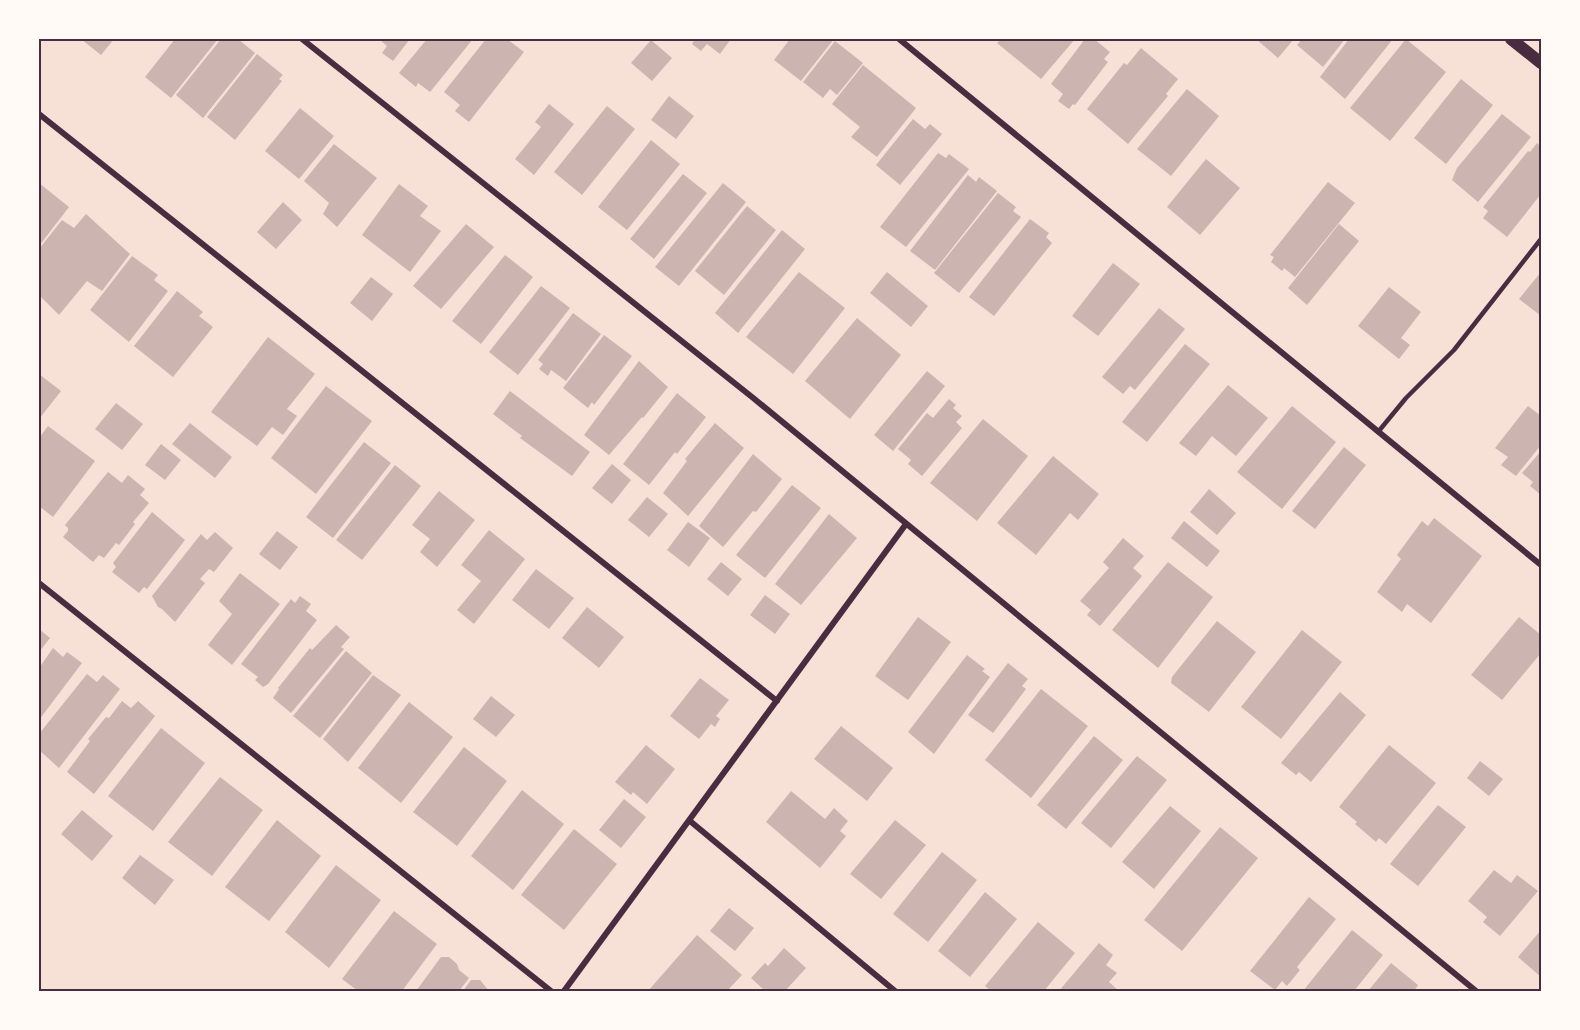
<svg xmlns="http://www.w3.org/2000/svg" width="1580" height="1030" font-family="Figtree,sans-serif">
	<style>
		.building { fill: #ccb4b1 }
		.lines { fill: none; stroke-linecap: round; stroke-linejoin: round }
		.service { stroke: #4a2c40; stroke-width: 4.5 }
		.minor { stroke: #4a2c40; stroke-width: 6 }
		.secondary { stroke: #4a2c40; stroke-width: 12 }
		.neatline { fill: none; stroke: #4a2c40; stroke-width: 2 }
	</style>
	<rect width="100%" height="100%" fill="#f7e1d7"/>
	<path class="building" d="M81,39h33l-13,16z
		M175,39h43l-47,59 -26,-21z
		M221,39h17l17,14 -52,65 -27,-23z
		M379,39h31l-17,22 -11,-8 5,-7z
		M427,39h46l-43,53 -12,-9 -2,4 -17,-14z
		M486,39h21l17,13 -55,70 -14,-11 5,-6 -16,-13z
		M695,39h36l-11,15 -13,-10 -6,7 -9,-7z
		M790,39h44l-33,42 -27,-21z
		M1001,39h74l-34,40 -44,-36z
		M1085,39h9l16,13 -6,7 4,3 -33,43 -2,-1 -4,5 -11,-8 5,-7 -12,-10z
		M1256,39h38l-16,19z
		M1302,39h43l-22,28 -26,-22z
		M1349,39h44l-48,60 -25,-22z
		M1406,39l40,33 -56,69 -40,-33z
		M651,40l21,18 -20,23 -21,-18z
		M835,41l28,22 -26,32 -7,-6 -7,9 -20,-16z
		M1141,48l37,31 -12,15 2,2 -40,48 -41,-35 37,-46 3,2z
		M257,54l26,21 -4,4 3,2 -47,59 -28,-23z
		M863,65l53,43 -39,49 -26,-20 9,-10 -28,-23z
		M1461,79l32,26 -47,59 -32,-26z
		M1187,89l32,27 -48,60 -34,-27z
		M669,96l25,20 -18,23 -25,-19z
		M549,104l25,20 -40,51 -19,-16 26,-32 -6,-5z
		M607,106l28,23 -53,66 -28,-23z
		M300,108l34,28 -35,43 -34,-28z
		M1502,114l29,23 -53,65 -26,-22 5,-12z
		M913,119l12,10 5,-5 12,10 -42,51 -24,-20z
		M651,140l29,24 -53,66 -29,-23z
		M1537,143l4,4v47l-34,43 -24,-19 5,-7 -5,-4 45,-56 2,1z
		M334,144l43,34 -40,49 -14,-13 6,-11 -25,-22z
		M938,153l8,5 3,-4 20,15 -63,78 -26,-20z
		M1206,159l34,29 -40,47 -33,-28z
		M683,174l24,19 -53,66 -24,-20z
		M968,175l8,7 3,-5 18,14 -62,79 -25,-19z
		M1328,182l27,21 -60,74 -11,-9 -2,3 -11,-9 3,-5 -4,-2z
		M39,183l30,24 -30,39z
		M723,183l23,19 -67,84 -24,-19z
		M399,184l29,22 -8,10 21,15 -31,41 -48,-37z
		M998,193l18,14 -3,4 8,6 -62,76 -25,-20z
		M283,202l19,18 -26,29 -19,-17z
		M747,206l29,24 -52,65 -29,-24z
		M86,214l44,40 -28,37 -15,-10 -28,34 -20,-20v-46l23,-29 12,8z
		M1030,219l19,14 -3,4 6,6 -58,73 -25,-19z
		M466,224l28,23 -53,62 -28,-23z
		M1339,224l20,17 -52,64 -19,-17z
		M782,230l23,19 -67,84 -23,-20z
		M505,255l28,22 -52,67 -29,-23z
		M132,256l26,19 -4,5 14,11 -39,51 -39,-32z
		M1113,263l27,21 -42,52 -26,-20z
		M799,272l46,36 -52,66 -47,-37z
		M887,272l41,34 -17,21 -41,-34z
		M1541,272v44l-22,-17z
		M371,277l22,17 -21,27 -22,-18z
		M541,286l29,22 -52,67 -29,-23z
		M1389,287l32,25 -20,26 9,7 -11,14 -41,-33z
		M177,291l26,21 -4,4 14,11 -40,50 -39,-31z
		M1159,308l26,21 -50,61 -5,-4 -7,8 -21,-17z
		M573,313l28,21 -35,47 -15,-11 -3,6 -9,-7 4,-5 -5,-4z
		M857,318l44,37 -51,64 -45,-38z
		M604,335l28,21 -38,49 -2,-3 -4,6 -25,-20z
		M268,337l47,37 -28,35 10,7 -14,19 -11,-8 -15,19 -46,-34z
		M1185,344l25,20 -63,78 -25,-20z
		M639,361l29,26 -25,31 -1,-1 -33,38 -25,-20z
		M927,371l18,15 -52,65 -19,-16z
		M39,374l22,17 -22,28z
		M1228,385l40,33 -32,38 -24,-20 -16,20 -17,-13z
		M326,386l46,35 -56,73 -45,-36z
		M510,391l80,61 -18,24 -52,-38 2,-2 -29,-22z
		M677,393l29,24 -29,37 -2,-2 -26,33 -26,-21z
		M949,399l7,6 -3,3 9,8 -6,6 6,6 -40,48 -14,-12 3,-4 -13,-11 29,-36 6,5z
		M116,403l27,21 -21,26 -27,-21z
		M1292,406l44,36 -54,67 -45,-37z
		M1528,406l13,10v29l-25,31 -15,-11 7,-8 -13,-9z
		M983,419l45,37 -51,65 -47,-38z
		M190,423l42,34 -17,21 -43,-34z
		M715,423l29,25 -56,68 -25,-23 24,-32 -2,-2z
		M48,426l47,35 -42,56 -14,-11v-68z
		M364,442l27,21 -58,75 -27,-21z
		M161,444l20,16 -16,20 -20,-15z
		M1344,447l22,18 -51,64 -23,-18z
		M1541,451v44l-11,-9 3,-4 -11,-9z
		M753,454l29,25 -26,33 -3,-1 -30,36 -24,-21z
		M1053,456l46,38 -21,26 -8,-7 -34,42 -39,-32z
		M612,464l19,16 -19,24 -20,-16z
		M395,465l26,21 -59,74 -26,-20z
		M108,472l14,11 6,-8 17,14 -5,6 9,8 -16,19 2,2 -16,21 -3,-2 -12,15 -5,-3 -6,7 -30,-25 5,-6v-3l-3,-3z
		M792,485l29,23 -56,70 -29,-23z
		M1209,489l27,24 -19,22 -27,-23z
		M439,491l36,29 -38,47 -17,-15 10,-13 -18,-14z
		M647,497l21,17 -19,23 -21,-17z
		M152,512l33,28 -38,49 -3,-2 -5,6 -27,-21 4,-5 -3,-4z
		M829,514l28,24 -56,67 -26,-21z
		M1434,518l48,38 -51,67 -24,-19 -5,8 -25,-20 24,-33 -4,-4 25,-34 6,5z
		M1184,521l36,30 -13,16 -36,-29z
		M688,522l22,16 -21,29 -22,-17z
		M489,530l36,29 -51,65 -17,-14 24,-29 -20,-16z
		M277,531l21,16 -18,23 -21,-16z
		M215,532l18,16 -19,24 -5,-3 -9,10 5,4 -30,39 -13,-13 -4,-2 -6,-11 49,-62 6,6z
		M1123,538l21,18 -11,12 9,8 -42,50 -13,-11 4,-5 -11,-9 29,-33 -6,-6z
		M721,562l21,17 -14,17 -21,-17z
		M1168,562l45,35 -55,71 -46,-38z
		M536,569l38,29 -25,31 -37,-29z
		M240,573l40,31 -48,61 -24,-20 24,-31 -13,-13z
		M765,595l25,19 -15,20 -25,-19z
		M300,596l11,8 -5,7 11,9 -49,64 -5,3 -8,-7 3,-3 -17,-13 50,-65 4,4z
		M587,607l37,30 -25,31 -37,-30z
		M918,617l33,25 -43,58 -33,-24z
		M1519,617l22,18v18l-39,47 -31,-25z
		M1217,621l39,31 -47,60 -38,-29 1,-6z
		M336,625l14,12 -9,10 3,2 -53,64 -18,-15 6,-9 -1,-1 32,-40 2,2z
		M39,629l11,9 -11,14z
		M1302,630l40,32 -61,77 -40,-32z
		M53,648l10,9 4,-5 15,11 -43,57v-52z
		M346,651l26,22 -52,65 -27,-22z
		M967,655l18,14 -3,2 8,6 -56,77 -26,-22z
		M1008,663l20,16 -6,7 4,3 -33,44 -25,-18z
		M87,674l10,8 6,-7 17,14 -61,79 -20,-18v-16z
		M373,675l28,20 -53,67 -25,-23z
		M700,678l29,22 -13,16 4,3 -5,8 -4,-3 -12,15 -29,-23z
		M1041,689l47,37 -57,72 -46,-38z
		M1340,692l26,23 -55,67 -12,-10 -3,3 -15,-12z
		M491,696l24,19 -19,22 -23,-18z
		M122,701l9,7 7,-7 17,15 -61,78 -27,-22 23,-31 -2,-2 18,-22 3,1z
		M409,702l44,35 -52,66 -43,-35z
		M841,726l52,42 -26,33 -53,-42z
		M161,728l44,35 -52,68 -45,-35z
		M1094,736l29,24 -57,69 -29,-24z
		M646,745l29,24 -28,35 -14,-12 -2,3 -16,-13z
		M1389,745l47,38 -50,61 -7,-6 -3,4 -21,-18 2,-2 -18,-15z
		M464,747l43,34 -50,65 -44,-34z
		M1137,756l30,24 -56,68 -30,-25z
		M1480,761l23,18 -14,17 -22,-18z
		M220,777l43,33 -51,66 -44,-34z
		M522,790l42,34 -51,66 -42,-34z
		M791,791l34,28 9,-11 14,13 -8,10 6,5 -26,32 -54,-46z
		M624,799l22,18 -25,31 -22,-18z
		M1438,805l28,22 -48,59 -28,-22z
		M1170,806l31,25 -47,58 -32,-27z
		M82,810l31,26 -21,25 -31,-27z
		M277,820l44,36 -52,65 -44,-34z
		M895,820l31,25 -45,54 -31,-25z
		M1220,827l38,31 -76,93 -38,-31z
		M574,829l43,35 -53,66 -43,-35z
		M942,852l35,28 -49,62 -35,-28z
		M140,855l34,25 -19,25 -33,-27z
		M336,865l45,35 -52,68 -44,-36z
		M1494,870l17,13 6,-8 21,16 -38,45 -17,-14 4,-5 -19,-16z
		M985,892l32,27 -47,58 -32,-26z
		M1309,897l27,22 -39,48 3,3 -13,16 -5,-5 -7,9 -25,-19z
		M729,908l25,20 -19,23 -25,-20z
		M394,911l43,33 -35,47h-44l-16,-12z
		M1038,922l37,31 -31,38h-53l-6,-5z
		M1352,930l31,25 -29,36h-51z
		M1541,930v47l-23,-20z
		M697,935l45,40 -15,16h-79z
		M1099,943l14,12 -7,10 11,8 -8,9 10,9h-60z
		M784,948l22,20 -21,23h-20l-14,-13 14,-15 3,3z
		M441,957h8l8,7 2,6 10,8 -10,13h-43z
		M1391,963l27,22 -4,6h-46z
		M471,980h9l9,11h-26z"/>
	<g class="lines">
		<path class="service" d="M1378,432l28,-34 48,-48 87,-111"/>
		<path class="minor" d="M302,39l450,358 724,594
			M899,39l642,526
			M39,114l738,587
			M39,583l512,408
			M690,821l205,170
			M564,991l342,-467"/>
		<path class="secondary" d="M1511,39l30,24"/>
	</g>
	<rect width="1580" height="1030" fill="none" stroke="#fffaf5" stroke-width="81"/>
	<rect x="40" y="40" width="1500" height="950" class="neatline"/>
</svg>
